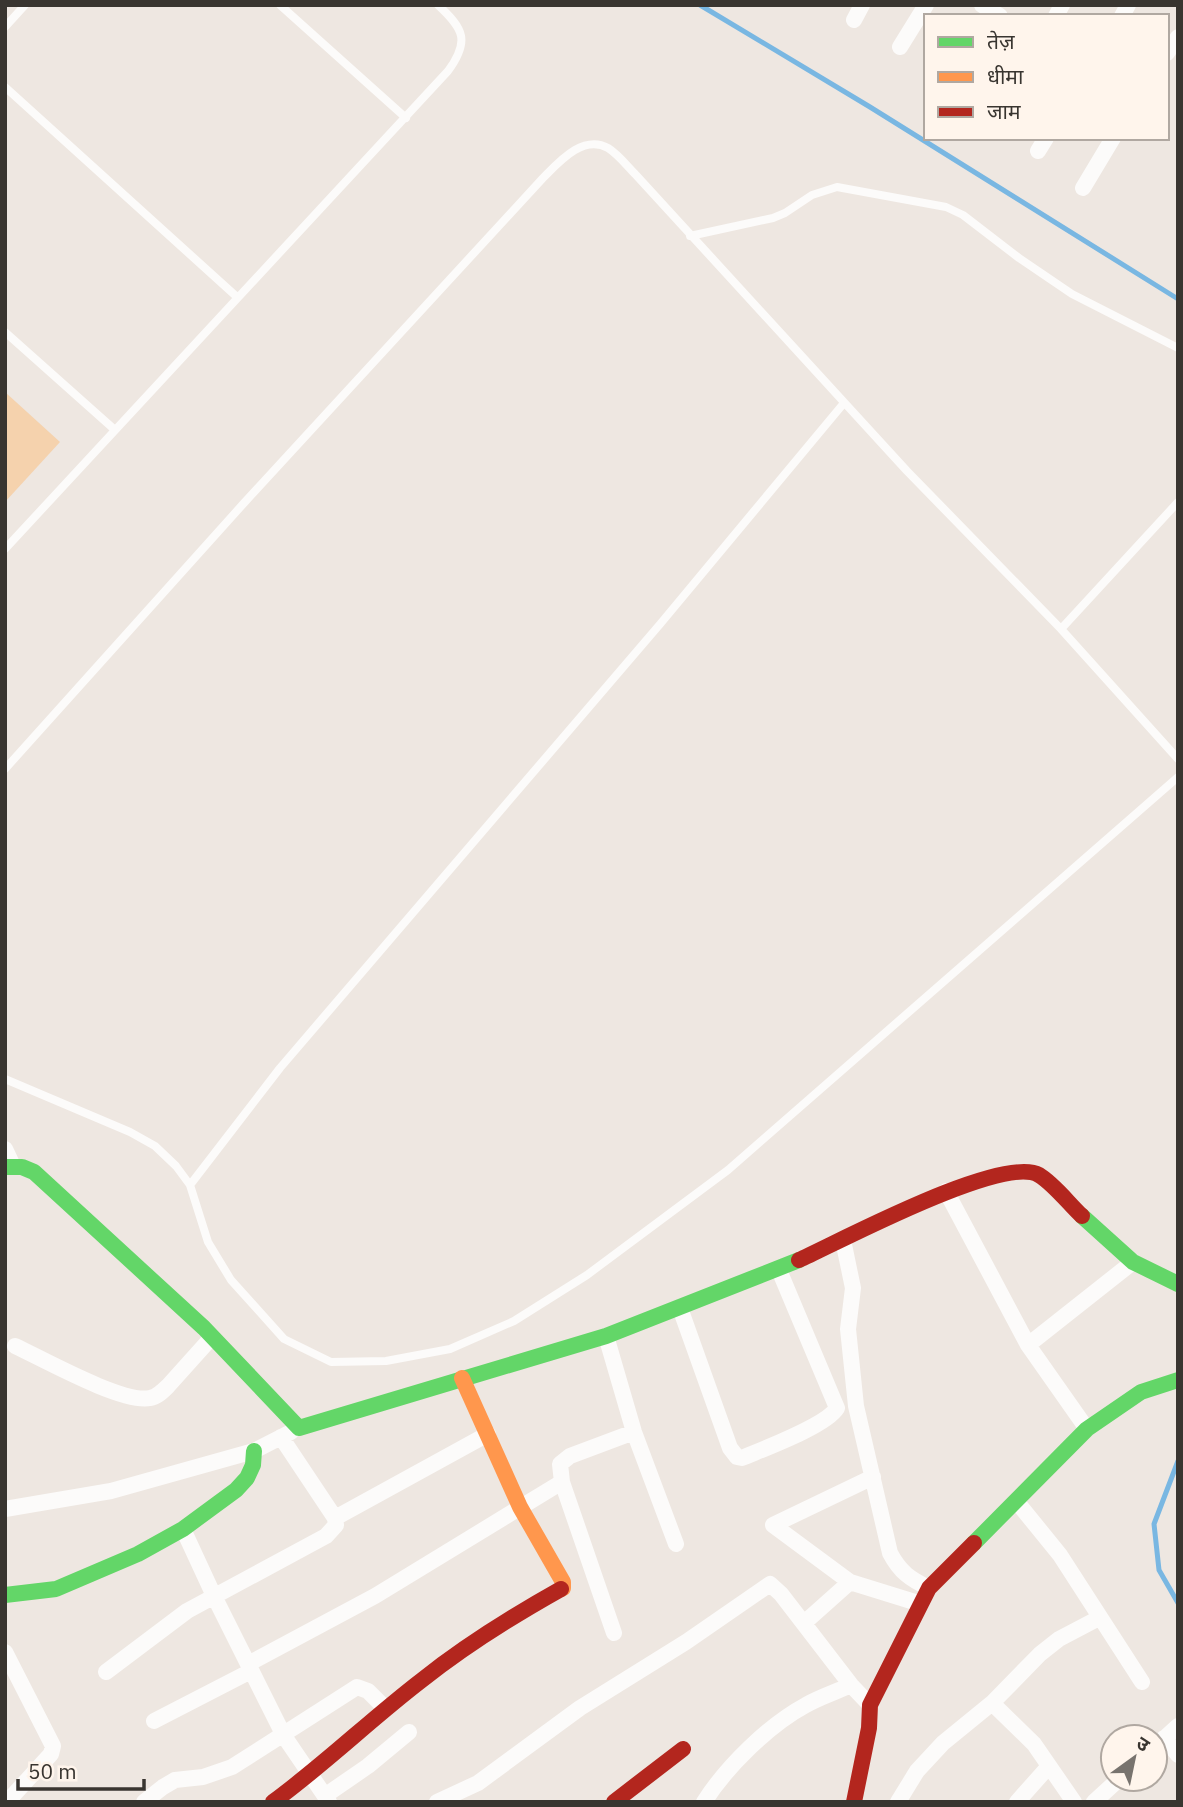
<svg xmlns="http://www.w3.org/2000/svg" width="1183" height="1807" font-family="'IBM Plex Sans','Noto Sans Devanagari',sans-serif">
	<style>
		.green { fill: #f5d2ad }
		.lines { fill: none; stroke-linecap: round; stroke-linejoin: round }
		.stream { stroke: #79b7e2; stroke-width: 5 }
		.lane { stroke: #fcfbfa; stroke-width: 8 }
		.street { stroke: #fcfbfa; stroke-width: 16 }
		.fast { stroke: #63d668; stroke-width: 16 }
		.slow { stroke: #ff974d; stroke-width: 16 }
		.jam { stroke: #b3261e; stroke-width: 16 }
	</style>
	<rect width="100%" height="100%" fill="#eee7e1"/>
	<path class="green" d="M5,392l55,50 -55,60z"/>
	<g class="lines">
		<path class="stream" d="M700,5l170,102 308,192
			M1178,1461l-24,63 5,46 19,33"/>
		<path class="lane" d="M280,5l126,113
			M5,27l20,-22
			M5,87l232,210
			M690,236l83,-18 12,-5 27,-18 25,-8 109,20 17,8 56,43 53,36 106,54
			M5,332l110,98
			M5,549l443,-478c22,-30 16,-42 -10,-66
			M1061,629l117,-127
			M5,769l239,-266 299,-325c16,-16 40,-44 65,-30 10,6 20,19 28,27l271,296 154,158 117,130
			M5,1079l125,53 25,14 21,20 14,19 18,57 23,38 53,59 47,23 55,-1 64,-12 64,-28 73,-46 141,-105 450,-393
			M190,1185l90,-117 381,-445 183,-220"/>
		<path class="street" d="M982,5l18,11
			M1056,16l6,-11
			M1122,16l6,-11
			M854,20l8,-15
			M900,47l26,-42
			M1167,53l11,-16
			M1038,151l8,-13
			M1083,188l30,-50
			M5,1149l8,17
			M946,1191l82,154 59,84
			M843,1240l10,48 -5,41 8,77 34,147c10,19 20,26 39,35
			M680,1308l50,140 7,9 5,1c21,-9 84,-32 95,-50l-58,-138
			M606,1336l28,96 42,112
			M1028,1345l105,-83
			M15,1346c28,13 108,58 135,52 7,-1 13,-7 18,-12l44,-49
			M873,1477l-100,48 77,57 71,22
			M1017,1502l43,53 82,127
			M5,1509l106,-18 143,-40 37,-19
			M335,1518l153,-84
			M183,1529l31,67 70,140 45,66
			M804,1623l46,-41
			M614,1633l-52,-151 -2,-18 10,-8 64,-24
			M5,1652l48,94 -2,8 -44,48
			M248,1664l127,-68 187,-114
			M106,1672l81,-61 139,-75 10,-11 -1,-7 -54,-81
			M154,1721l97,-50
			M1164,1738l14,17
			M1155,1747l23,-21
			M326,1795l42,-29 41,-34
			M144,1802l19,-15 12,-7 28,-3 29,-10 125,-80 11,4 18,18
			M437,1802l41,-19 102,-75 106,-66 84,-58 11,10 70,91 19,20
			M704,1802c23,-36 65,-77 102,-97 14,-8 30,-13 45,-20
			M898,1802l19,-31 26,-28 49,-40
			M1017,1802l32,-36
			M1074,1802l-40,-58 -42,-41 48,-49 19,-15 40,-21
			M1094,1802l25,-23"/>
		<path class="fast" d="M5,1167h17l12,5 170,156 95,100 307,-92 193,-76
			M1082,1216l51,46 45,22
			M974,1543l113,-114 54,-37 37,-12
			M5,1595l51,-6 82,-35 45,-25 53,-39 11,-12 6,-13 1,-14"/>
		<path class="slow" d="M462,1378l58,129 43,75v6l-2,1"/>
		<path class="jam" d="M799,1260c40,-18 204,-106 240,-85 15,9 31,30 43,41
			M273,1802c52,-38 98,-83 149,-122 44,-35 89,-63 139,-91
			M614,1802l69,-53
			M854,1802l15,-74 1,-23 59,-117 45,-45"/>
	</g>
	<rect width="1183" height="1807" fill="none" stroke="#393530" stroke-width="14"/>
	<rect x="924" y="14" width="245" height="126" fill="#fff5ec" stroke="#b0a8a1" stroke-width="2"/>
	<rect x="938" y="37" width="35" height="10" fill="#63d668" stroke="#b0a8a1" stroke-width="2"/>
	<text x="987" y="49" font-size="21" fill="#393530">तेज़</text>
	<rect x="938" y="72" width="35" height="10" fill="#ff974d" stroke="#b0a8a1" stroke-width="2"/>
	<text x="987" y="84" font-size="21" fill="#393530">धीमा</text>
	<rect x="938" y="107" width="35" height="10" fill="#b3261e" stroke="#b0a8a1" stroke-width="2"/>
	<text x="987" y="119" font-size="21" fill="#393530">जाम</text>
	<g transform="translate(1134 1758) rotate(33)"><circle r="33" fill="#fff5ec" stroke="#b0a8a1" stroke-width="2"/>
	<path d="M0-5L12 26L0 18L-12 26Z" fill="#78736e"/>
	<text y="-10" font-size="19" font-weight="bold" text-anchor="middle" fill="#393530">उ</text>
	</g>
	<path d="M18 1779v10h126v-10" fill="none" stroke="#393530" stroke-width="3.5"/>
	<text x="28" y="1779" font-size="21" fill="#393530" stroke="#fff5ec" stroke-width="5" paint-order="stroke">50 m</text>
</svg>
